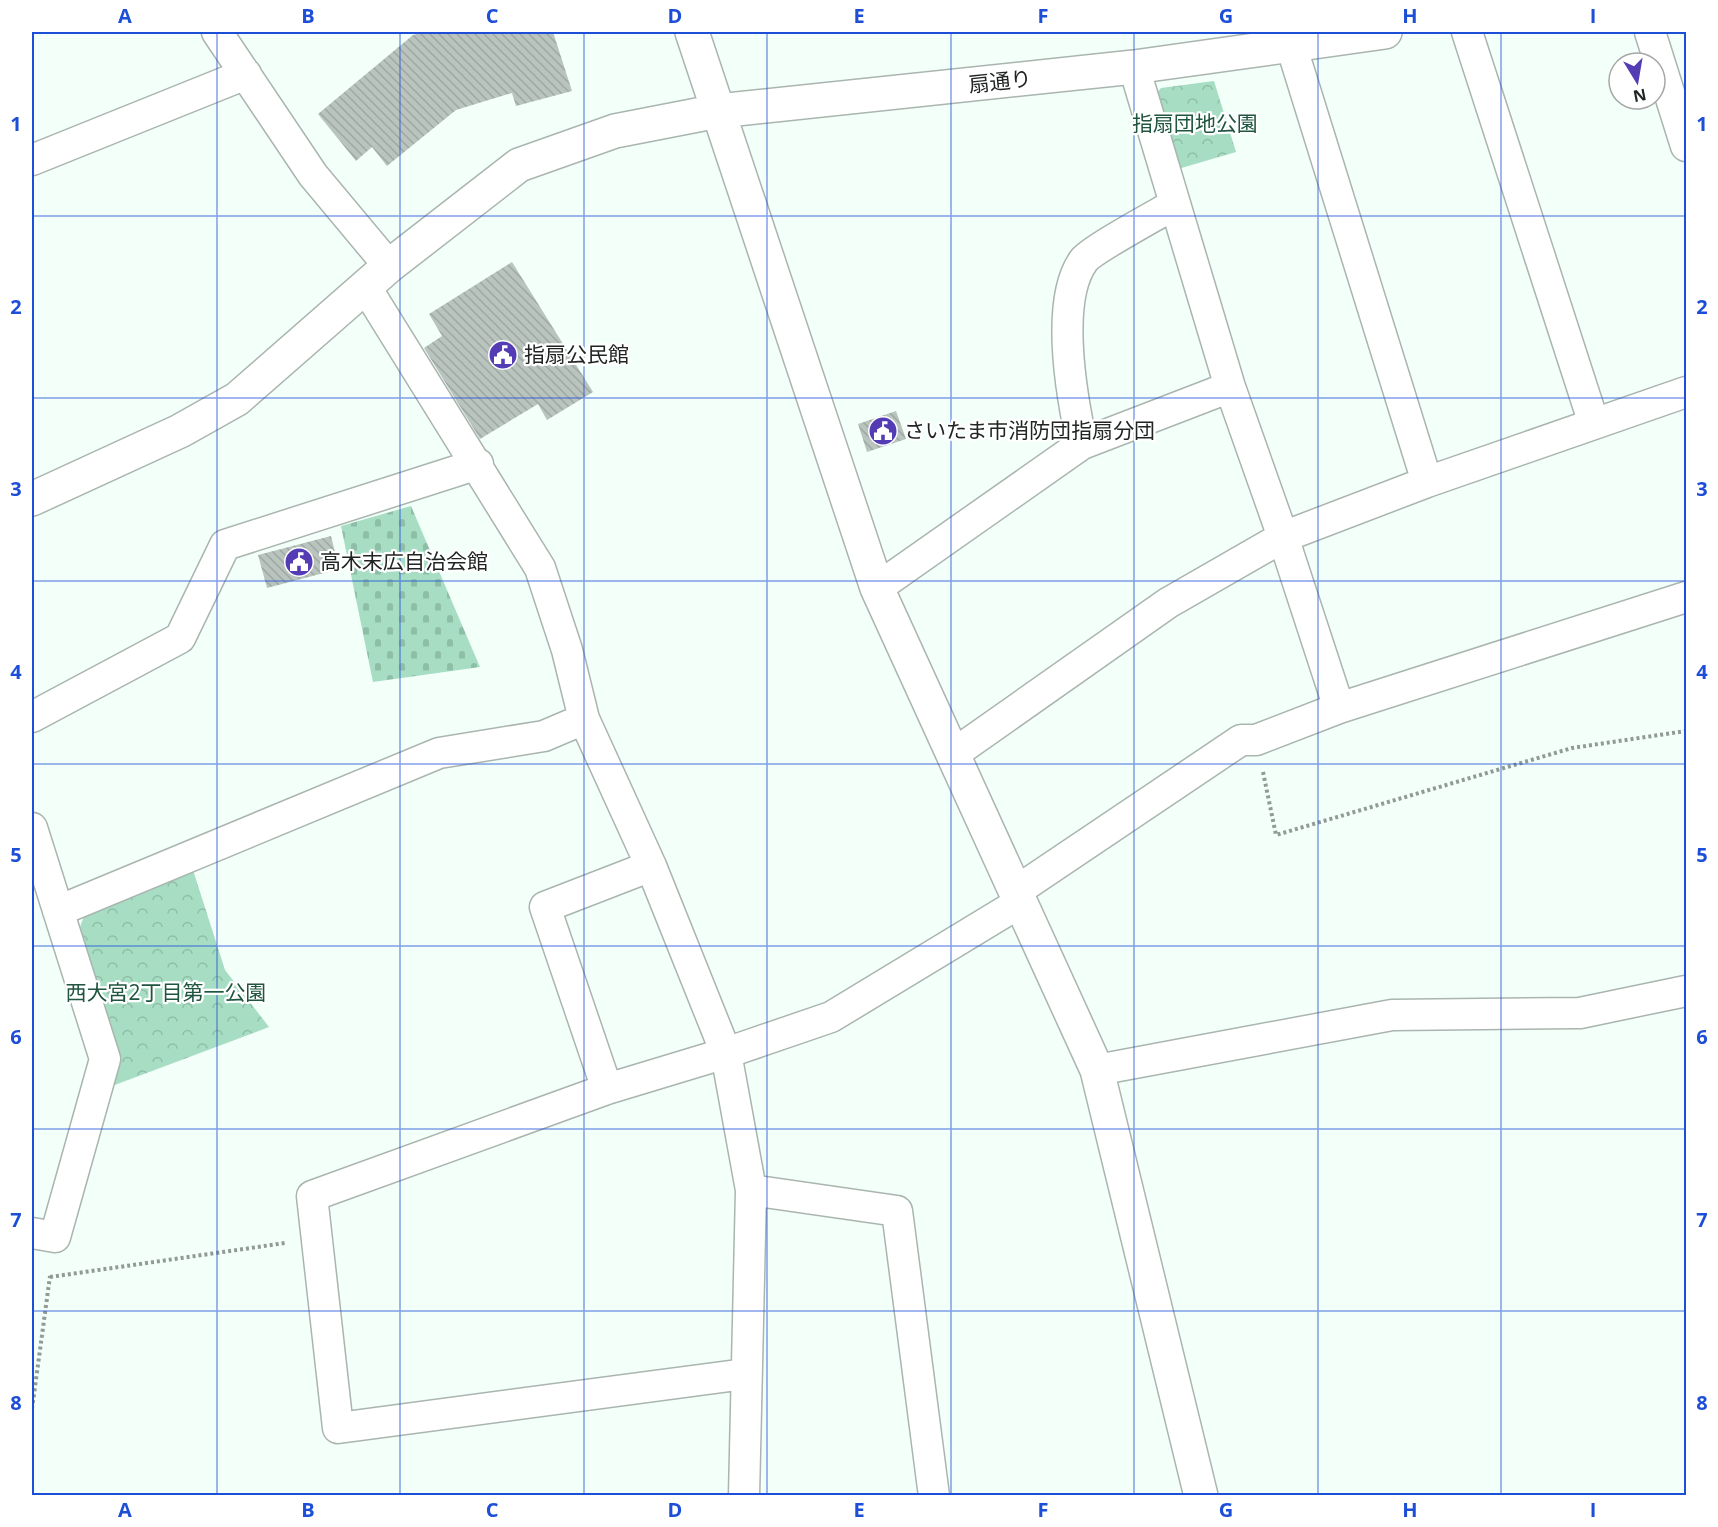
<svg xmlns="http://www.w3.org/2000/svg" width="1718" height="1527" font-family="'Open Sans','Noto Sans JP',sans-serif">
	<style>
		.cemetery { fill: url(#cemetery-stones) }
		.park { fill: url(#park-crowns) }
		.building { fill: url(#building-back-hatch) }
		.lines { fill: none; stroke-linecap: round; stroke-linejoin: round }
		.minor-casing { stroke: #aab5af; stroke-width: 33 }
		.tertiary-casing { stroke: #aab5af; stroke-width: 36 }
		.path { stroke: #929a96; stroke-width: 4; stroke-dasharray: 3 3; stroke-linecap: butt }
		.minor { stroke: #fff; stroke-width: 30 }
		.tertiary { stroke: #fff; stroke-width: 33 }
		.grid { fill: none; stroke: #1d4ed8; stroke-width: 1.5; stroke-opacity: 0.55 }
		.labels { text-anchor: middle; stroke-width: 4.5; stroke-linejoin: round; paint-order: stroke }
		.street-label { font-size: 21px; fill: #202422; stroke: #fff }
		.park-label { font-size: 21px; fill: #205540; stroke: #fff }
		.poi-label { font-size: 21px; fill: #202422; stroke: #fff; text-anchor: start }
		.neatline { fill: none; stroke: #1d4ed8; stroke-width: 2 }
		.grid-label { font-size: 20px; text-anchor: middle; font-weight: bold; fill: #1d4ed8 }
	</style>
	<defs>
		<pattern id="cemetery-stones" width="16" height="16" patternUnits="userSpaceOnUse" patternTransform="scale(1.5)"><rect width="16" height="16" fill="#a6ddc3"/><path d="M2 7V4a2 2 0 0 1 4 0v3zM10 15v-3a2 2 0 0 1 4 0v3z" fill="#8fbea7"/></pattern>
		<pattern id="park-crowns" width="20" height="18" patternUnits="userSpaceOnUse" patternTransform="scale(1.5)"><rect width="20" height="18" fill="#a6ddc3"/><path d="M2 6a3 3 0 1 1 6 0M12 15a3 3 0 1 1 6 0" fill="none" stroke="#8fbea7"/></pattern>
		<pattern id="building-back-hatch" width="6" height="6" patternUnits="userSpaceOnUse" patternTransform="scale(1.5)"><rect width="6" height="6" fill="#b9c4be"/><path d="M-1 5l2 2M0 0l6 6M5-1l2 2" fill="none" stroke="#9fa8a3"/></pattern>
	</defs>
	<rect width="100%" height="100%" fill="#f3fff9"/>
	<path class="cemetery" d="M411,506l69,161 -107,15 -32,-156z"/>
	<path class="park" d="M1214,81l22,71 -58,17 -25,-72 8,-9z
		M193,870l32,100 44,57 -157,59 7,-28 -39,-131 6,-16z"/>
	<path class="building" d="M425,32h128l19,59 -56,15 -4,-13 -56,17 -69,56 -15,-19 -16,14 -38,-47 95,-79z
		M512,262l81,130 -46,28 -9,-16 -58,35 -56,-91 18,-12 -13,-22z
		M896,411l10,28 -39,13 -9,-28z
		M331,536l8,33 -72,19 -9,-33z"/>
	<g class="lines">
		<g class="minor-casing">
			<path id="minor" d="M217,32l96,143 76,91
				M1467,32l127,392
				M1650,32l36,114
				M1291,45l136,437
				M1134,67l96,320 53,150 56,171 347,-111
				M32,160l214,-86
				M365,286l175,282 27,82 17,69 67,147 75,187 25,137 -7,306
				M1082,444c-10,-46 -28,-144 2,-184 9,-11 74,-46 91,-56
				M877,588l205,-144 148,-57
				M32,717l148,-79 45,-93 253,-81
				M952,755l216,-152 115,-66 144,-55 259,-90
				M32,828l73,231 -50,178 -23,-4
				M1015,892l226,-152h15l83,-32
				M58,911l381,-158 105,-17 40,-17
				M1097,1070l295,-55 188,-2 106,-22
				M607,1089l-62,-182 106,-41
				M751,1190l146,21 37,285
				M745,1374l-407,54 -26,-232 295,-107 119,-36 105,-36 188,-114"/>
		</g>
		<g class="tertiary-casing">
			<path id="tertiary" d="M692,32l185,556 220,482 104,426
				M32,499l148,-68 57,-32 152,-133 130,-101 96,-34 103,-20 416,-44 251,-35"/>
		</g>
		<path class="path" d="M1263,772l13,63 296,-87 114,-17
			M50,1277l235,-34
			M32,1409l18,-133"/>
		<use href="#minor" class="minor"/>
		<use href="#tertiary" class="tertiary"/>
	</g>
	<path class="grid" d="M217,32v1464M400,32v1464M584,32v1464M767,32v1464M951,32v1464M1134,32v1464M1318,32v1464M1501,32v1464M32,216h1654M32,398h1654M32,581h1654M32,764h1654M32,946h1654M32,1129h1654M32,1311h1654"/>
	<defs>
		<g id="civic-disc" transform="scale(1.5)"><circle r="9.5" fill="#533cb4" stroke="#fff"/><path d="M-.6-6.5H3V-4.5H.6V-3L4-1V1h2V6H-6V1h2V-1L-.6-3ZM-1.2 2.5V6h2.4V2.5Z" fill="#fff"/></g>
	</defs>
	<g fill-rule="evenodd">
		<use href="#civic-disc" x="503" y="355"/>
		<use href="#civic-disc" x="883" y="431"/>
		<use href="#civic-disc" x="299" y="562"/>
	</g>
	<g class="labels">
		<g class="street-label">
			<text transform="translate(1000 82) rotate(-6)" y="7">扇通り</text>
		</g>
		<g class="park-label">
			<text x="1195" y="131">指扇団地公園</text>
			<text x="166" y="1000">西大宮2丁目第一公園</text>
		</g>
		<g class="poi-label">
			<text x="524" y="362">指扇公民館</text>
			<text x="904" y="438">さいたま市消防団指扇分団</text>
			<text x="320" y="569">高木末広自治会館</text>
		</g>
	</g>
	<rect width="1718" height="1527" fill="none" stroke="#ffffff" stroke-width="66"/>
	<g transform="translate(1637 81) rotate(169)"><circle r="28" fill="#ffffff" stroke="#a6a7a7" stroke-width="1.5"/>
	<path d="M0-4.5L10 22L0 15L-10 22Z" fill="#533cb4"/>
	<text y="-9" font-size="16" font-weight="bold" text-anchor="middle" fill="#202422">N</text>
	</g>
	<rect x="33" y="33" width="1652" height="1461" class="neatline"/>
	<g class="grid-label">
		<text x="125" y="23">A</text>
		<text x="308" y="23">B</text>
		<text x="492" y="23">C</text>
		<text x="675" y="23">D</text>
		<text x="859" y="23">E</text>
		<text x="1043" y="23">F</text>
		<text x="1226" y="23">G</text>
		<text x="1410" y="23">H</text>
		<text x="1593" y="23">I</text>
		<text x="16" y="131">1</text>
		<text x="1702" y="131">1</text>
		<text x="16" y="314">2</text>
		<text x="1702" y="314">2</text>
		<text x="16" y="496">3</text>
		<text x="1702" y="496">3</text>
		<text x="16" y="679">4</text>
		<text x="1702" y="679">4</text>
		<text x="16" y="862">5</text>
		<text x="1702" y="862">5</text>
		<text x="16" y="1044">6</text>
		<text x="1702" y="1044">6</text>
		<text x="16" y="1227">7</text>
		<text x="1702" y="1227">7</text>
		<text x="16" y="1410">8</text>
		<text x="1702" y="1410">8</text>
		<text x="125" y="1517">A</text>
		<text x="308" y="1517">B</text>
		<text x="492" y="1517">C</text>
		<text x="675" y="1517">D</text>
		<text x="859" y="1517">E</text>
		<text x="1043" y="1517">F</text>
		<text x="1226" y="1517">G</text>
		<text x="1410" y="1517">H</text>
		<text x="1593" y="1517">I</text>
	</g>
</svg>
